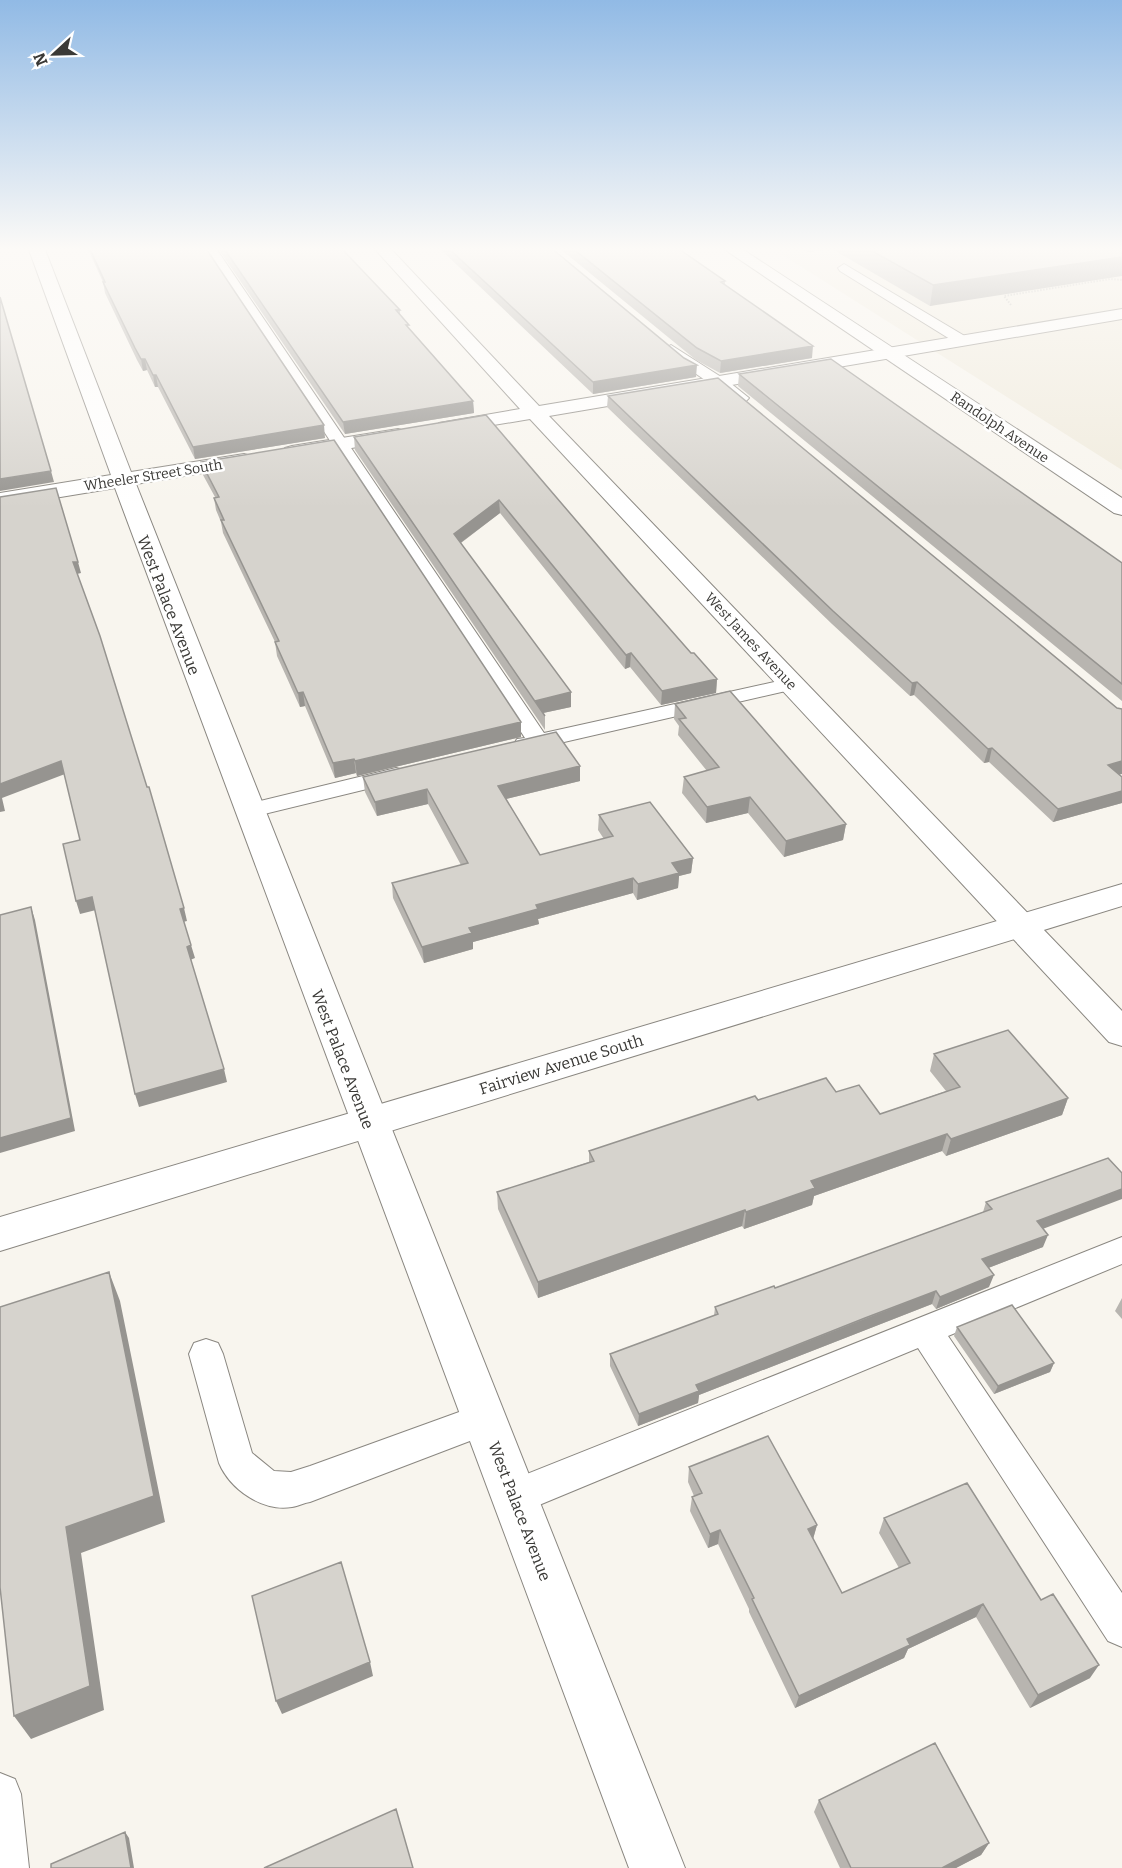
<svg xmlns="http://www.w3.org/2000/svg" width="1122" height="1868" font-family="Bitter,serif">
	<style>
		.built { fill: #f0ebdd }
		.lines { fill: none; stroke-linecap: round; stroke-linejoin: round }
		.service-casing { stroke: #8a8781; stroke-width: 2 }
		.minor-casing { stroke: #8a8781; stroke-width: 2 }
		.tertiary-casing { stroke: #8a8781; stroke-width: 2 }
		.secondary-casing { stroke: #8a8781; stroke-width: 2 }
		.path { stroke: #b9b7b1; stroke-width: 2; stroke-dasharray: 1.5 1.5; stroke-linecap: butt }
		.service { fill: #fff; fill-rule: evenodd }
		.minor { fill: #fff; fill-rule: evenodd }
		.tertiary { fill: #fff; fill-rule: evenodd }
		.secondary { fill: #fff; fill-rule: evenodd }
		.wall { fill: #b8b5b0 }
		.shaded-wall { fill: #969490 }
		.building { fill: #d6d3cd; stroke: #969490; stroke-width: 1.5 }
		.labels { text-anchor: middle; stroke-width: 5; stroke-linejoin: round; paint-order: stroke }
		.far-street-label { font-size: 14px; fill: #3a3936; stroke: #fff }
		.street-label { font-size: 16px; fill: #3a3936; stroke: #fff }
	</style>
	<rect width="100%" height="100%" fill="#f8f5ee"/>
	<path class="built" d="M770,247h352v223z"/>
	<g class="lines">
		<g class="service-casing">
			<path id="service" d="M203,247h12l329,486 248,-55 7,2 3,4 -3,4 -274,63 -8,-2 -3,-5 3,-5 8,-1z
				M844,264l124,74 2,3 -7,4 -5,-1 -118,-73 -2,-3z
				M671,345l58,37 20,16 -3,3h-10l-53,-36 -19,-16z
				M396,768l8,2 3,5 -3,5 -156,38 -8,-2 -4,-5 4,-5z
				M1122,1237v27l-174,72 174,257v54l-14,-6 -190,-293 -403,167 -13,-5 -5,-13 5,-13z
				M206,1339l12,4 5,11 29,99 22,18 17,1 19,-6 174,-63 12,4 5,12 -5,12 -186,71c-6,1 -12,4 -18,5 -30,5 -62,-18 -73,-44l-30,-109 5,-11z
				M0,1773l15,6 6,15 8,74h-29z"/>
		</g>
		<g class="minor-casing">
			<path id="minor" d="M28,247h16l87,225 113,-18 7,2 4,4 -4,4 -7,2 -108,18 549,1384h-56l-514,-1380 -115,19v-14l111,-18z
				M373,247h16l150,159 583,-97v10l-573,97 573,595v35l-13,-4 -579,-623 -84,14 -7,-2 -3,-4 3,-4 81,-14z
				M398,429l7,2 3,4 -3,4 -113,19 -7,-2 -3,-4 3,-4 7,-2z"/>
		</g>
		<g class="tertiary-casing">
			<path id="tertiary" d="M1122,884v22l-1122,345v-34z"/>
		</g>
		<g class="secondary-casing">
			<path id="secondary" d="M721,247h18l383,251v17l-8,-2z"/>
		</g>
		<path class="path" d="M1011,305l-7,-9 106,-17 12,1"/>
		<use href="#service" class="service"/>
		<use href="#minor" class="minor"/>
		<use href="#tertiary" class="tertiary"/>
		<use href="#secondary" class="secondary"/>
	</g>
	<path class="wall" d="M87,247h118l120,191 -130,21 -37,-72h-3l-8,-17 -4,1 -6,-11 -32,-67 -2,-11z
		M217,247h123l60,63v5l9,13 64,73 1,12 -129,21z
		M438,247h112l146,130 -103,17z
		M558,247h118l49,34v4l87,73 -92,15 -24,-13z
		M799,247h323l-192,59 -98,-57 -24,3z
		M739,374l383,189v138l-384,-315z
		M608,396l514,378h-3l3,3v26l-69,19 -64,-60 -5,1 -70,-68 -4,1 -78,-72 -225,-217z
		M486,415l141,165 64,73 26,26 -1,14 -55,12 -31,-38 -5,2 -125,-156 -39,30 110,164 -28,6 2,3v14l-190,-280 -1,-13z
		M201,462l320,275 -164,39 -1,-3 -21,5 -30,-72 -5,1 -23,-51 -2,-14 -52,-109 -2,-11 -5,-12 -2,-12 1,-1 -12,-22z
		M675,704l171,120 -3,16 -59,17 -36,-44 -42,10 -24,-30 2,-16 23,-6 -29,-36 1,-9 -5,-7z
		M580,766v15l-74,18 34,56 64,-16 -6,-9 1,-15 94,43 -2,15 -12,3 -1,12 -41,12 -4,-7 -95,26 1,5 -66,18v7l-49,14 -31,-65 -1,-15 69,-18 -33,-61 -51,12 -12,-24 -2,-15z
		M934,1054l134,44 -6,17 -116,41 -4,-5 -128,45 -2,9 -68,24 -2,-3 -204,72 -40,-89 -1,-17 92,-30v-11l169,-51 78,-8 44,22 66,-23 -16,-20z
		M986,1202l57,27v18l-55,21 1,19 -53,22 -4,-5 -233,91 -1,8 -60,23 -28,-60v-12l104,-38 1,-9 60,-19 208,-76z
		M1122,1298v21l-7,-8z
		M957,1327l97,36 -4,9 -56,22 -40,-58z
		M689,1467l128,58 -4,14 29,54 57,-25 -20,-35 5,-15 206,160 -60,30 -54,-91 -68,32 -4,9 -109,50 -46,-96v-3l-31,-65 -10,4 -18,-37 2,-14 2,-1 -6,-14z
		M819,1800l170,43 -8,12 -25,13h-116l-26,-56z"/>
	<path class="shaded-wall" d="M809,247h23v2l-24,3z
		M1122,257v19l-192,30 3,-21z
		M813,346l-1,12 -92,15 1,-12z
		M141,359h4l2,11 -4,1z
		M697,365l-1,12 -103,17v-12z
		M153,375h3l2,12h-3z
		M473,401l1,12 -129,21 -2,-12z
		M324,425l1,13 -130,21 -2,-12z
		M51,471l3,11 -54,9v-12z
		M499,500l1,13 -45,34 -1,-13z
		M73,562h5l3,11 -4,1z
		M631,653l-1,14 -5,2 1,-14z
		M717,679l-1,14 -55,12 1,-14z
		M917,682l-3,13 -4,1 2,-13z
		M303,692l2,14 -5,1 -2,-14z
		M571,692v15l-28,6 -8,-12z
		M521,722v15l-164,39 -2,-15z
		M992,748l-3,14 -5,1 4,-14z
		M354,759l2,14 -21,5 -2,-15z
		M61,761l4,13 -63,24 3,13 -5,1v-28z
		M1122,761v13l-18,4 4,-13z
		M580,766v15l-82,20v-15z
		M427,789l1,15 -51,12 -2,-14z
		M1122,791v12l-69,19 5,-13z
		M750,797l-2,16 -42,10 1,-16z
		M846,824l-3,16 -59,17 2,-16z
		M693,858l-2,15 -12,3 -1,12 -41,12 1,-16 34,-21z
		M633,878v15l-95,26 1,5 -66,18v7l-49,14 -2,-16 47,-19 67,-23z
		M92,897l4,13 -16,4 -4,-13z
		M31,907l4,13 40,211 -75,22v-15z
		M184,908l3,13 -4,1 -3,-13z
		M191,945l4,13 -5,2 -3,-13z
		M224,1069l3,13 -88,25 -4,-13z
		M1068,1098l-6,17 -116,41 5,-17z
		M947,1134l-5,17 -128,45 -2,9 -68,24 2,-17 65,-31z
		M1122,1189v10l-90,34 5,-12z
		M745,1210l-3,16 -204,72v-16z
		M1048,1235l-5,12 -65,25 4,-13z
		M109,1272l11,29 45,221 -84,31 23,157 -73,29 -17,-23 52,-189z
		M994,1275l-5,12 -53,22 4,-12z
		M936,1291l-4,13 -233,91 -1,8 -60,23 1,-12 57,-29z
		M1054,1363l-4,9 -56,22 4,-8z
		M817,1525l-4,14 -5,-10z
		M720,1530l-2,14 -10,4 2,-14z
		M983,1604l-7,13 -68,32 -4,9 -109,50 4,-12 108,-57z
		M370,1662l3,14 -91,38 -6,-13z
		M1099,1665l-9,13 -60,30 8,-13z
		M125,1832l4,6 5,30h-3z
		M989,1843l-8,12 -25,13h-14z"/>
	<path class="building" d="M89,247h116l119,178 -131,22 -37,-72h-3l-8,-16h-4l-6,-11 -32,-66h2z
		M223,247h117l60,63h-4l13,15h-3l67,76 -130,21z
		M447,247h103l134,111 13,7 -104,17z
		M571,247h105l49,34 -4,1 92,64 -92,15 -24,-13z
		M865,247h257v10l-189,28z
		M0,297l51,174 -51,8z
		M831,359l291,204v121l-383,-310z
		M718,378l399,330 5,1v52l-14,4 14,12v14l-64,18 -66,-61 -4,1 -71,-67 -5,1 -79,-72 -225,-215z
		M486,415l141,165 64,73h3l23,26 -55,12 -31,-38 -5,2 -127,-155 -45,34 117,158 -36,9 10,15 -191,-279z
		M334,440l187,282 -166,39 -1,-2 -21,4 -30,-71 -5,1 -23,-51 4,-1 -58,-121h3l-10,-22 5,-1 -18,-35z
		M56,488l22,74h-5l27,74 47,151h2l35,121 -4,1 11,36 -4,2 37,122 -89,25 -43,-197 -16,4 -13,-57 17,-4 -19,-79 -61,23v-287z
		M730,691l116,133 -60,17 -36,-44 -43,10 -23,-30 35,-10 -40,-48 7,-1 -11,-14z
		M556,732l24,34 -82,20 42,69 73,-19 -14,-21 51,-13 43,56 -21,5 7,10 -41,11 -5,-6 -97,27 2,4 -69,19 3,5 -50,14 -30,-64 76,-20 -41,-74 -52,13 -12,-25z
		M31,907l40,211 -71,20v-223z
		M1008,1030l60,68 -117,41 -4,-5 -136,47 4,7 -69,24 -1,-2 -207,72 -41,-90 97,-31 -5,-10 166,-55 3,4 68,-22 10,14 23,-7 21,29 80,-27 -26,-33z
		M1108,1158l14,15v16l-85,32 11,14 -66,24 12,16 -54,22 -4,-6 -71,27 -169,67 3,6 -60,23 -29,-60 108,-40 -3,-7 59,-21 1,2 217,-79 -6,-7z
		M109,1272l45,224 -88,31 24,159 -76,30 -14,-129v-280z
		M1012,1305l42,58 -56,23 -41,-59z
		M768,1436l49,89 -9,4 34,64 68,-30 -26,-45 83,-35 74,117 12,-6 46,71 -61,30 -55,-91 -76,35 3,6 -111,51 -47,-97 2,-1 -34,-68 -10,4 -18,-37 10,-4 -13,-26z
		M341,1562l29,100 -94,39 -24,-105z
		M935,1743l54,100 -47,25h-91l-32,-68z
		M396,1809l17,59h-149z
		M125,1832l6,36h-80v-4z"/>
	<linearGradient id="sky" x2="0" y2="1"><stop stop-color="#91bae5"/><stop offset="0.49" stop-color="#fcfaf7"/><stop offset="1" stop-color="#fcfaf7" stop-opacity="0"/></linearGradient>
	<rect width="1122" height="508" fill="url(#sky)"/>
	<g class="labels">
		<g class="far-street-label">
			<text transform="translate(1000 427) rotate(34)" y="5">Randolph Avenue</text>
			<text transform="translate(153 475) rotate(-9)" y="5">Wheeler Street South</text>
			<text transform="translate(751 641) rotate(47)" y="5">West James Avenue</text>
		</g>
		<g class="street-label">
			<text transform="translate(169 605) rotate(69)" y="6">West Palace Avenue</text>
			<text transform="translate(343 1059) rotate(69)" y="6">West Palace Avenue</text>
			<text transform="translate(561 1064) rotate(-17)" y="6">Fairview Avenue South</text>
			<text transform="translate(520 1511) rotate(69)" y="6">West Palace Avenue</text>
		</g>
	</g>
	<g transform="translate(54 54) rotate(248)" stroke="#ffffff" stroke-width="4.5" paint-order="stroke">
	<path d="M0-4.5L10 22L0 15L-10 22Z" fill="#3a3936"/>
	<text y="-9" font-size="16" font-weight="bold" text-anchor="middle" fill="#3a3936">N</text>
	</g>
</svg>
